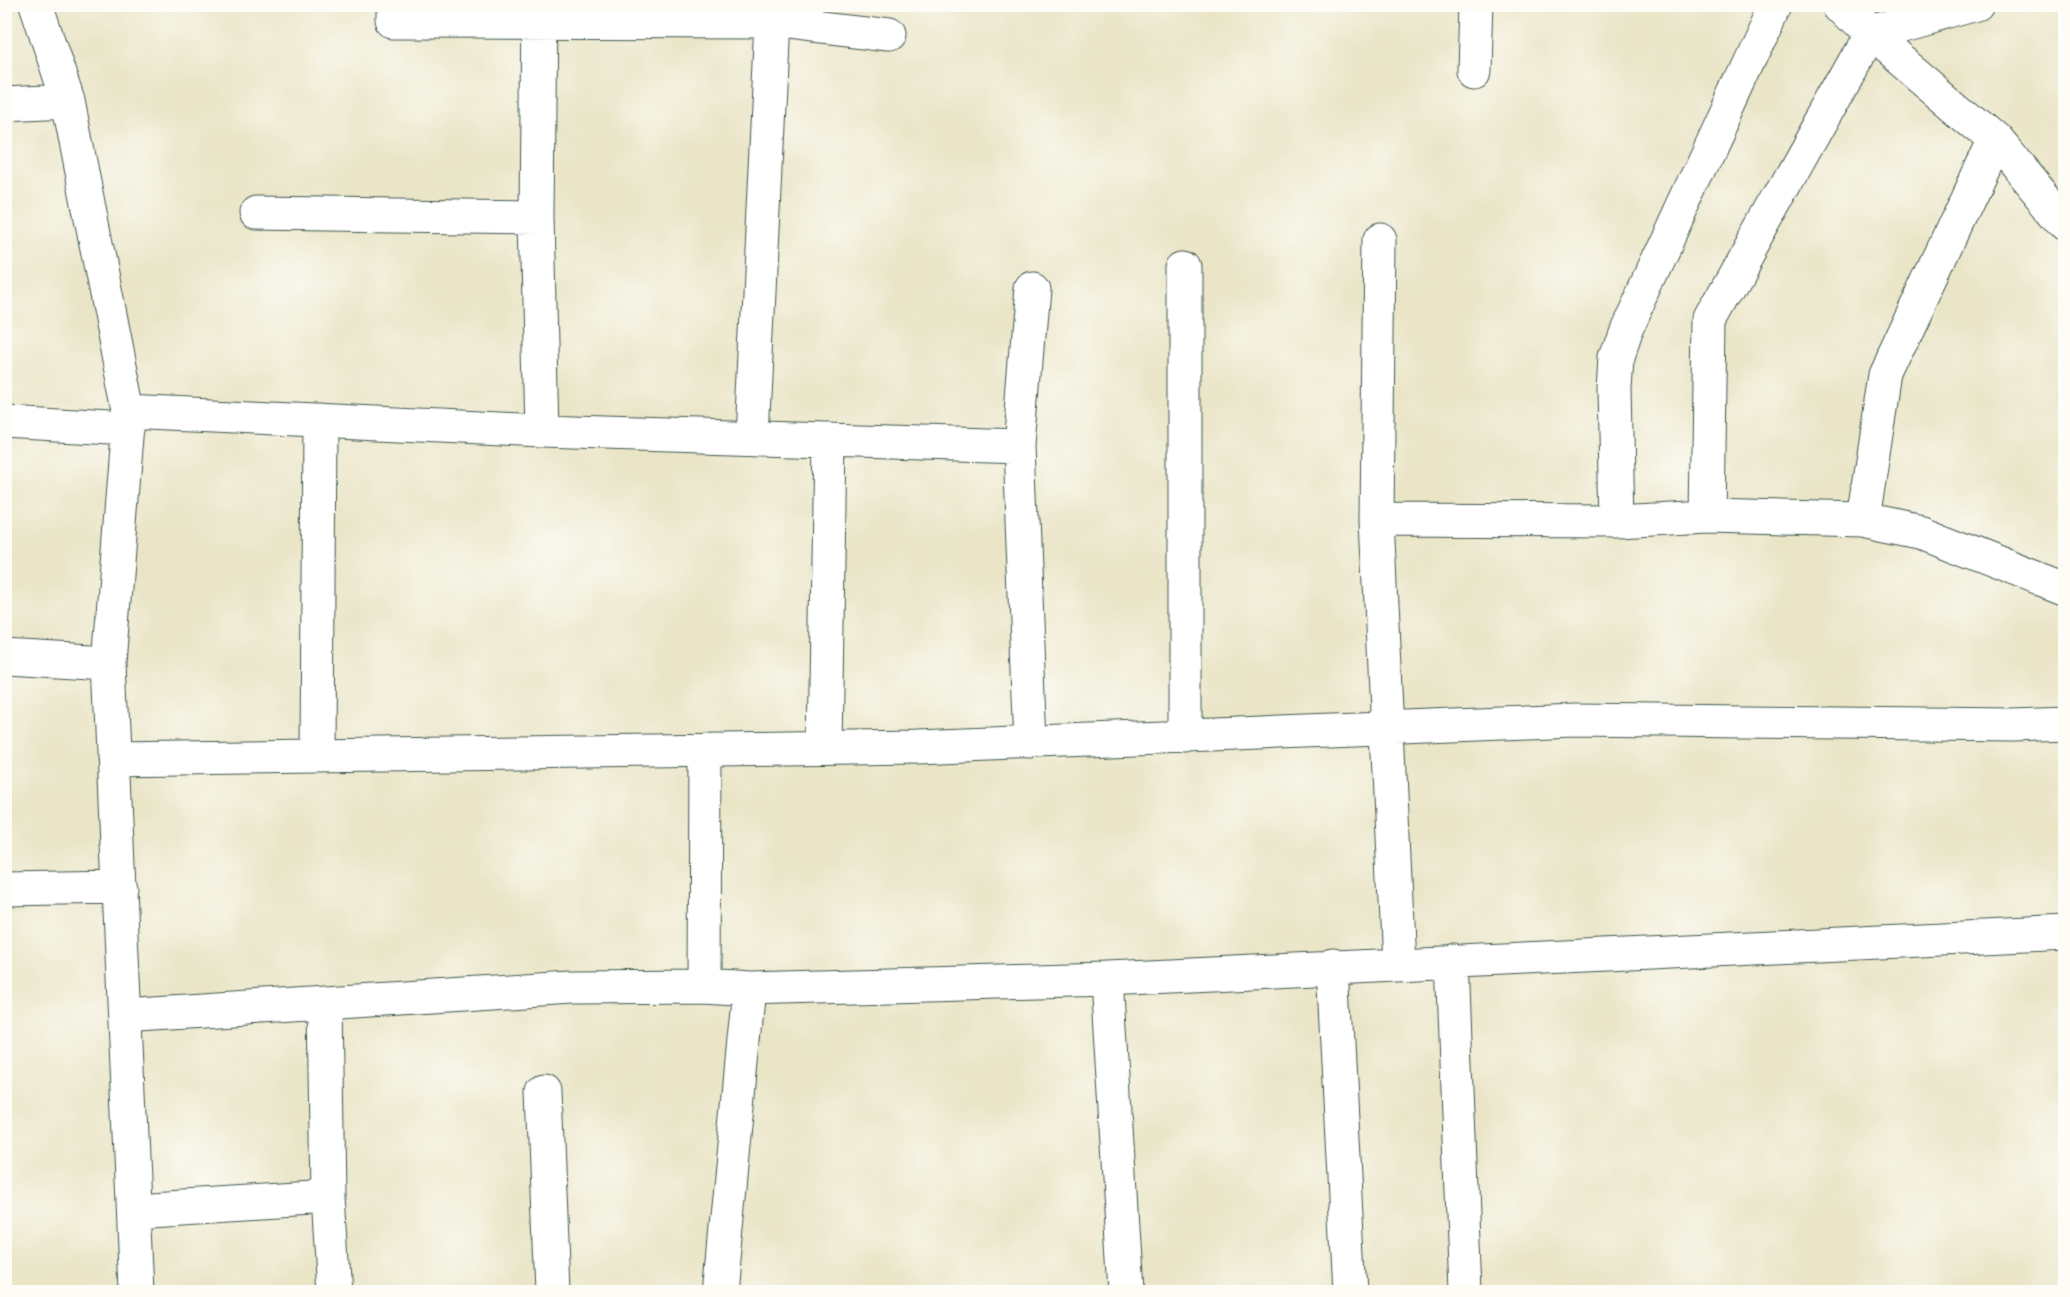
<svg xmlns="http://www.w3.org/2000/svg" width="2070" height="1297" font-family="Sriracha,sans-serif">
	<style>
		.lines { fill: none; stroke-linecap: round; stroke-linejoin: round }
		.minor-casing { stroke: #3d564a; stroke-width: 35 }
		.minor { stroke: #fff; stroke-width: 33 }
	</style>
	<rect width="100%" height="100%" fill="#fdfcf7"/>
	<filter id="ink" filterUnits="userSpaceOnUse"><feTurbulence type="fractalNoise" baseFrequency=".0167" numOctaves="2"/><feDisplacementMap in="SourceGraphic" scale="12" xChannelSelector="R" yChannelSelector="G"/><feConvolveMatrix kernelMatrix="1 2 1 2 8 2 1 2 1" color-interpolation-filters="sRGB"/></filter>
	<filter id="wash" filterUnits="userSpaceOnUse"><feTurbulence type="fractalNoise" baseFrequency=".008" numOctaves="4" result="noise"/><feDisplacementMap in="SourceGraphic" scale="24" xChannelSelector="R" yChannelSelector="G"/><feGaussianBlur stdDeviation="1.35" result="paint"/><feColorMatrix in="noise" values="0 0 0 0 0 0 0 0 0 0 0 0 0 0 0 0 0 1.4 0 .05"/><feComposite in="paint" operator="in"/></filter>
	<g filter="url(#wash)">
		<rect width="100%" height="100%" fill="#eae5c7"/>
	</g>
	<g filter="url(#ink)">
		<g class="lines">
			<g class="minor-casing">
				<path id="minor" d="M36,4l32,97 61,310 -20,252 28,629
					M394,4v17l378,1 117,14
					M539,4l-2,213 5,214
					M1840,4l30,30 125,106 71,85
					M1474,70l2,-66
					M4,104l64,-3
					M256,213l281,4
					M1380,240l-3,280 21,443
					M129,411l413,20 477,15
					M4,422l124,7
					M752,437l20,-415
					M1707,516l3,-196 160,-286 106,-30
					M1377,520l240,1 90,-5 156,4 58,12 145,57
					M1863,520l22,-145 110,-235
					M1617,521l-3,-132 2,-31 10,-29 150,-325
					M4,657l105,6
					M1185,737v-472
					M1031,743l-12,-297 13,-158
					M825,748l5,-308
					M317,756l2,-336
					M113,759l805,-12 657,-27 438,5 53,-2
					M4,889l116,-2
					M1453,961l13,331
					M1333,966l17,326
					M1107,979l19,313
					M704,986l1,-236
					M125,1016l447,-29 132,-1 45,3 358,-10 959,-46
					M544,1092l8,200
					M328,1197l6,95
					M134,1209l194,-12 -3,-193
					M720,1292l29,-303"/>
			</g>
			<use href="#minor" class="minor"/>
		</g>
	</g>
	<rect width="2070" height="1297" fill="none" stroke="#fdfcf7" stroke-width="24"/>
</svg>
